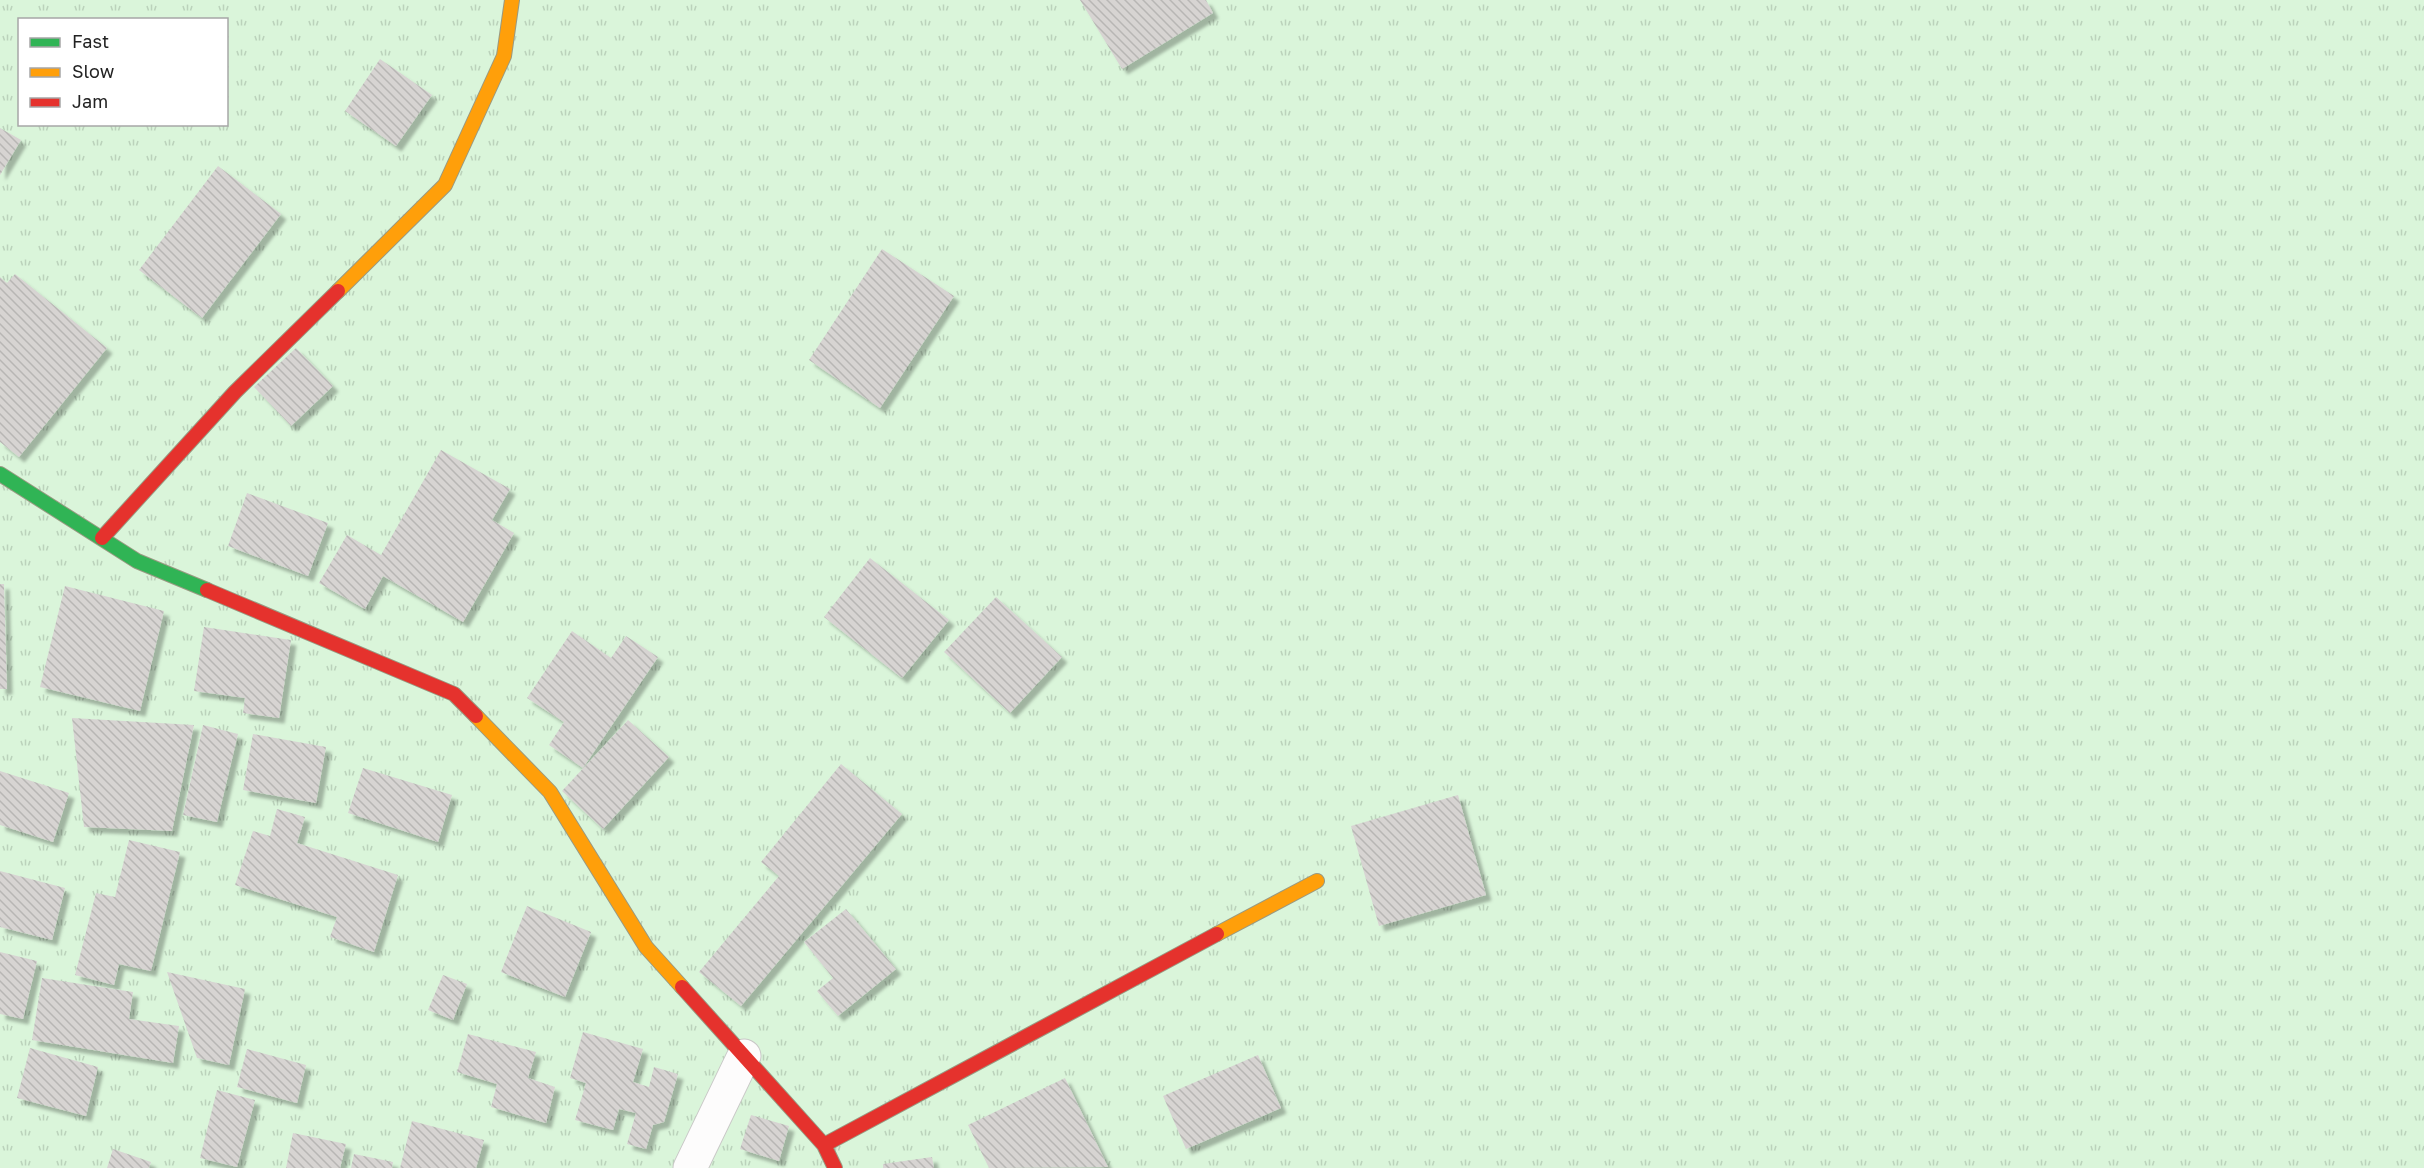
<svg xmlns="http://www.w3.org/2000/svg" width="2424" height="1168" font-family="'Golos Text',sans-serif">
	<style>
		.park { fill: url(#park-tufts); fill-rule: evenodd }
		.building { fill: url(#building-back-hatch); filter: url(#shadow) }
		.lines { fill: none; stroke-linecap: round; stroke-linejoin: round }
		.street-casing { stroke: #c9c8c7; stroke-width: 35 }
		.fast-casing { stroke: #999a82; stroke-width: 16 }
		.slow-casing { stroke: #999a82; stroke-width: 16 }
		.jam-casing { stroke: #999a82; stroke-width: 16 }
		.street { stroke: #fdfcfc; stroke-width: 33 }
		.fast { stroke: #30b455; stroke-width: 14 }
		.slow { stroke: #ff9f0a; stroke-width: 14 }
		.jam { stroke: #e5322d; stroke-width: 14 }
	</style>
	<defs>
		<pattern id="park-tufts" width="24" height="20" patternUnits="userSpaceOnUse" patternTransform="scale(1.5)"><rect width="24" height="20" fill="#daf5da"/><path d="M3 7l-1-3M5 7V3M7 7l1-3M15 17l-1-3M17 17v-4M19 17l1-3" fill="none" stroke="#bbd2bb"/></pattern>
		<pattern id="building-back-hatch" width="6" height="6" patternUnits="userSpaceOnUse" patternTransform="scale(1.5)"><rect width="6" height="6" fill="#d7d4d2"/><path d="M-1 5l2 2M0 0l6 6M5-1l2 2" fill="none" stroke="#b8b6b4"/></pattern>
		<filter id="shadow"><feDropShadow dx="5.5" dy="5.5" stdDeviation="1.5" flood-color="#0004"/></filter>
	</defs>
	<rect width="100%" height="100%" fill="#f0eeeb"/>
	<path class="park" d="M0,0h2424v1168h-2424zM20,20h206v104h-206z"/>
	<path class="building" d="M1080,0h126l7,13 -91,56z
		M380,59l52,36 -36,51 -51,-35z
		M0,128l21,12 -21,35z
		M218,166l63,48 -79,104 -63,-48z
		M882,249l72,47 -74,112 -71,-48z
		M15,274l92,74 -88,109 -19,-15v-165l7,6z
		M296,348l37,38 -42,40 -37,-39z
		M441,450l69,39 -18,31 22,13 -51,89 -80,-46 -18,33 -46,-26 28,-48 34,20z
		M247,493l81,30 -20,53 -80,-30z
		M870,558l79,62 -47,58 -78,-61z
		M0,584h4l3,105h-7z
		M65,586l99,25 -24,100 -100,-24z
		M996,597l66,60 -52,56 -66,-61z
		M204,627l87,13 -12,78 -36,-5 2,-15 -51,-7z
		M572,631l39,27 15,-22 32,21 -75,111 -34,-23 15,-23 -37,-24z
		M72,718l122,7 -22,106 -88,-4z
		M628,720l41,37 -66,72 -41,-38z
		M203,725l35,9 -21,88 -34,-7z
		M253,734l73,13 -10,56 -73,-13z
		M841,764l61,50 -161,192 -42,-34 80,-96 -18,-14z
		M363,768l89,27 -14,47 -90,-29z
		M0,771l69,22 -16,49 -53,-17z
		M1458,795l28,100 -107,31 -28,-100z
		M277,809l28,8 -8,26 101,32 -24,77 -44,-15 7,-20 -102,-32 18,-54 17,5z
		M129,840l51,12 -29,119 -32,-7 -5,21 -39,-10 21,-82 19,4z
		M0,871l65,17 -13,52 -52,-13z
		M527,906l64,26 -26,65 -64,-25z
		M846,909l50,60 -58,47 -21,-25 16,-13 -29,-36z
		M0,952l37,9 -14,58 -23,-5z
		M167,972l78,17 -16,76 -32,-7z
		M443,975l24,9 -14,36 -25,-10z
		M42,978l91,14 -4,27 50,7 -6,37 -141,-23z
		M583,1032l60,17 -10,33 16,5 5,-20 24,7 -14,48 -11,3 -7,24 -19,-5 9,-31 -17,-4 -6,21 -38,-10 11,-37 -16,-5z
		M468,1034l68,18 -8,26 27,9 -9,36 -55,-16 6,-23 -40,-12z
		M30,1048l68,19 -12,49 -69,-18z
		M247,1049l59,16 -9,38 -60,-16z
		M1258,1055l23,53 -95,41 -23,-53z
		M1065,1078l43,89 -119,1 -21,-43z
		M217,1090l38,10 -18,67 -37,-9z
		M751,1115l38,11 -10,35 -39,-12z
		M412,1121l72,19 -8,28h-76z
		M293,1133l53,11 -6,24h-54z
		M113,1149l38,13 -2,6h-42z
		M354,1154l39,8 -1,6h-41z
		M932,1157l2,11h-51v-4z"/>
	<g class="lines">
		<g class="street-casing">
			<path id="street" d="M690,1168l54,-112"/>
		</g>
		<g class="fast-casing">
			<path id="fast" d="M0,474l137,87 70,29"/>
		</g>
		<g class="slow-casing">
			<path id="slow" d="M338,291l107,-106 59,-129 8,-56
				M476,716l74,76 96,155 36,40
				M1217,934l100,-53"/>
		</g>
		<g class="jam-casing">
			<path id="jam" d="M102,538l133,-146 103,-101
				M207,590l247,104 22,22
				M682,987l142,158 11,23
				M824,1145l393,-211"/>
		</g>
		<use href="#street" class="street"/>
		<use href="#fast" class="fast"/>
		<use href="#slow" class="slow"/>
		<use href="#jam" class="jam"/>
	</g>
	<rect x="18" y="18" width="210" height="108" fill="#ffffff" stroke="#a7a7a7" stroke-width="1.5"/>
	<rect x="30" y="38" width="30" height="9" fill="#30b455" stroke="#a7a7a7" stroke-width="1.5"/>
	<text x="72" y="48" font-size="18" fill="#222222">Fast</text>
	<rect x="30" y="68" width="30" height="9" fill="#ff9f0a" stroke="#a7a7a7" stroke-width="1.5"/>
	<text x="72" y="78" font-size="18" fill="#222222">Slow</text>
	<rect x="30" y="98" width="30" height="9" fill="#e5322d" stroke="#a7a7a7" stroke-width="1.5"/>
	<text x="72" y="108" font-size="18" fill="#222222">Jam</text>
</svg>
